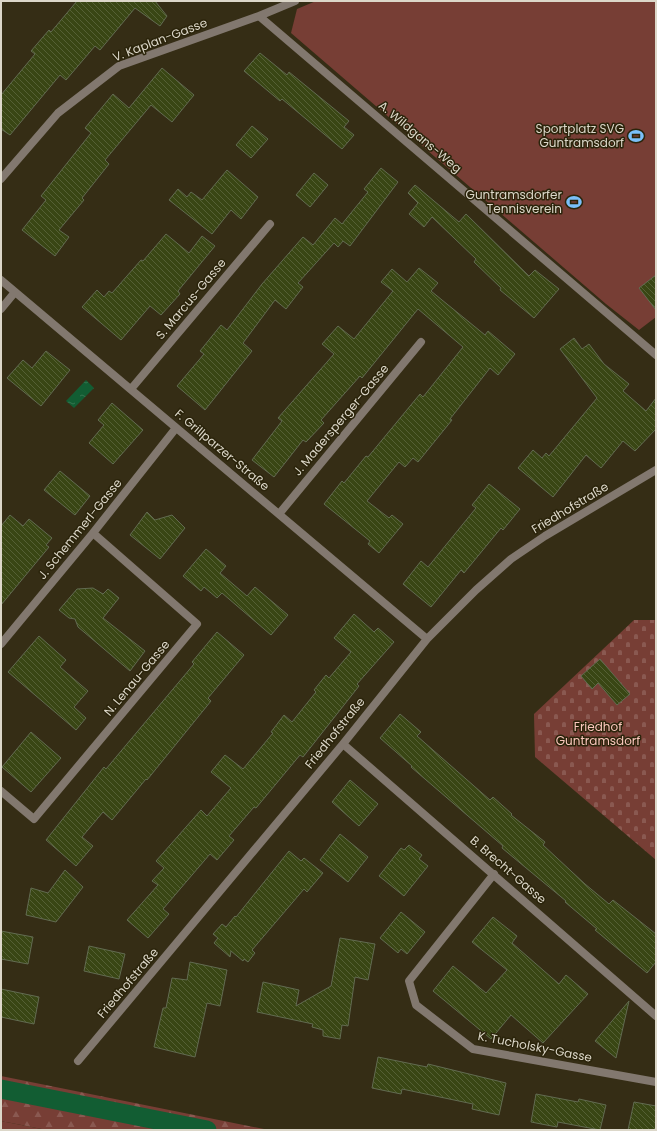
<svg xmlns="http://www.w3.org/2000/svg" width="657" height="1131" font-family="Poppins,sans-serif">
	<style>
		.green { fill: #773e35 }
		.forest { fill: url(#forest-firs) }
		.cemetery { fill: url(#cemetery-stones) }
		.water { fill: url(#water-ripples) }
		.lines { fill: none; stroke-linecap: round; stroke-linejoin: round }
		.canal { stroke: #125d33; stroke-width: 19 }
		.building { fill: url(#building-back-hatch); stroke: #626b51 }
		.street { stroke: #82786f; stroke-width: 8 }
		.labels { text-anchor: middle; stroke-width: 3; stroke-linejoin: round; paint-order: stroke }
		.street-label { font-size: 12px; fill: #dcd7c9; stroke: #2b240b }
		.poi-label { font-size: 12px; fill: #dcd7c9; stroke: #2b240b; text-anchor: end }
		.park-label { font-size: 12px; fill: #fbc7bd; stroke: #2b240b }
	</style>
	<defs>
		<pattern id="forest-firs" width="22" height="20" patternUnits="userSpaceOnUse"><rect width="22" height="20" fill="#773e35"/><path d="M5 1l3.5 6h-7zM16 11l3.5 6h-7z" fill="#8a5951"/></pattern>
		<pattern id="cemetery-stones" width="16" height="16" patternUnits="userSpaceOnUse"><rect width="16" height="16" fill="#773e35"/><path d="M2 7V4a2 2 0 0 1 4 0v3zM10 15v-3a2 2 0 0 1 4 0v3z" fill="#8a5951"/></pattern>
		<pattern id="water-ripples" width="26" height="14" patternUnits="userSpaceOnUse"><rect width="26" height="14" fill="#125d33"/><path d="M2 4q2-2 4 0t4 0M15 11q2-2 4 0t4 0" fill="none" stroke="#34744f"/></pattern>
		<pattern id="building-back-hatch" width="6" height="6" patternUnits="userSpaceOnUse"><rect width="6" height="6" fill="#394614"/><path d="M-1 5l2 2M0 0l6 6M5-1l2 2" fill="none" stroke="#556035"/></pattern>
	</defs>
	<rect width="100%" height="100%" fill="#352d15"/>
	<path class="green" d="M316,1h340v316l-17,13 -33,-26 -315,-271 6,-24z
		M1,1121l46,9h-46z"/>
	<path class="forest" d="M1,1076l268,54h-222l-46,-9z"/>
	<path class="cemetery" d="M634,620h22v240l-121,-103 -1,-43z"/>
	<path class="water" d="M86,380l8,8 -20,20 -8,-7z"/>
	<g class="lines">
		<path class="canal" d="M1,1089l206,41"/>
	</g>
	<path class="building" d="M77,1h78l12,15 -7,10 -25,-18 -35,42 -5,-4 -29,34 -6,-5 -50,60 -9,-6v-34l34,-41 -4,-3 18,-21 2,2z
		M260,53l27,22 2,-3 60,49 -5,6 10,8 -12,14 -60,-50 -2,2 -36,-30z
		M162,68l32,27 -22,27 -21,-17 -46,55 4,4 -27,34 2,2 -25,30 10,7 -14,19 -33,-26 24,-30 -5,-4 50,-63 -6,-5 28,-34 16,14z
		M252,126l16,13 -17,19 -15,-13z
		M381,168l17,14 -48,64 -7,-5 -5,6 -4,-4 -36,40 5,4 -17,22 -11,-9 -32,43 9,8 -47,59 -28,-24 27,-32 -4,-3 21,-26 6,5 35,-46 41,-47 10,8 22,-27 7,6 26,-32 -4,-3z
		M227,170l31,27 -17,22 -10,-9 -19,24 -43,-34 9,-11 9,8 4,-5 11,8z
		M314,173l14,12 -18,22 -14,-12z
		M415,185l44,37 7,-8 63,62 6,-6 24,19 -25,29 -34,-28 1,-2 -27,-26 2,-3 -44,-42 -8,10 -15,-13 9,-11 -10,-10z
		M166,234l23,19 13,-17 13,10 -37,45 2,3 -19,21 -11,-9 -29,34 -39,-33 15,-17 7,7 5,-6 3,2 29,-33 2,1z
		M419,268l19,15 -7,8 54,44 3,-4 27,23 -17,21 -8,-7 -40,51 2,1 -34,42 -5,-4 -8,9 -6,-5 -32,39 22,17 3,-3 11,9 -24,29 -11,-9 2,-3 -46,-37 18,-23 2,2 22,-27 2,1 52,-63 3,3 40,-50 -45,-38 -56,69 -2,-2 -39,44 3,3 -18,19 -3,-2 -29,37 -22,-17 30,-39 -4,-3 56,-64 -12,-10 16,-18 16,13 39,-48 -12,-9 11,-13 15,13z
		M656,275v35l-17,-22z
		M574,338l8,11 7,-5 15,20 25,20 -6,7 23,20 10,-13v31l-21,22 -12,-10 -22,27 -15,-13 -33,42 -35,-29 15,-18 9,8 4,-5 3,3 48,-58 -37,-49z
		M46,351l24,19 -29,36 -34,-28 16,-18 9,8z
		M112,403l31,27 -30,34 -24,-21 15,-18 -6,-5z
		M60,471l30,25 -15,19 -31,-25z
		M489,484l31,25 -17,21 -2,-2 -37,45 -3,-3 -30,37 -28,-23 18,-23 7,6 48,-59 -4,-3z
		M147,512l8,8 17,-5 13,13 -25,31 -30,-24z
		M10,515l13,11 6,-7 23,19 -6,7 3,2 -48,58v-79z
		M206,549l20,17 -6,7 27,23 8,-9 33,28 -17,20 -49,-42 -5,5 -13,-11 -3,4 -18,-15z
		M93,588l10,6 5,-5 11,9 -16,20 42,33 -15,20 -52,-44 -3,-8 -6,-1 -10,-8 18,-21z
		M354,614l20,18 4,-4 16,14 -37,42 2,2 -56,71 -3,-2 -44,53 -2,-1 -25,29 5,4 -17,20 -7,-6 -47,55 6,5 -21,24 -21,-18 31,-35 -6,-4 12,-13 -8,-7 45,-51 6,6 24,-28 -20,-16 14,-17 18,14 30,-36 -2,-1 13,-17 8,7 24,-30 -2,-2 12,-15 3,3 22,-26 -17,-14z
		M217,632l27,23 -36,43 3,3 -64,79 -1,-1 -34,41 -9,-8 -21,25 11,9 -17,20 -30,-26 58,-73 2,2 88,-105 -2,-2z
		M39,636l27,24 -6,7 28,24 -14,16 12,11 -10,12 -68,-58z
		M600,659l30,35 -13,11 -19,-22 -6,6 -11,-13z
		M400,714l21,18 -4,4 73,64 3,-3 19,17 -1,1 34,27 -2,3 42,39 24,20 4,-4 43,34v28l-9,11 -52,-43 2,-1 -32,-27 1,-1 -64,-53 1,-2 -92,-79 1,-1 -32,-28z
		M31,732l30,26 -30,34 -29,-25z
		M350,780l28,24 -19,22 -27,-24z
		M340,834l28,23 -20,25 -28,-22z
		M409,845l13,10 -3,4 9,7 -24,30 -25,-20 22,-28 3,2z
		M289,851l12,10 3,-3 19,15 -16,19 -3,-3 -52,61 3,3 -7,9 -4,-3 -1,2 -12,-10 -1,6 -16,-14 4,-5 -5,-4 9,-10 4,3 9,-11 1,1z
		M65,870l18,17 -27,35 -30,-7 5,-27 17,5z
		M401,912l24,20 -18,22 -6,-5 -3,4 -18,-15z
		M493,917l24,19 -5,7 47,41 7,-9 22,19 -45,49 -32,-28 -20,24 -58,-48 20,-25 33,27 21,-23 -35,-28z
		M1,931l32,6 -5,27 -27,-5z
		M340,938l35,6 -7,36 -13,-3 -7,49 -6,-1 -2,14 -17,-3v-6l-11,-3 1,-3 -56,-12 6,-30 36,8 -3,16 35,-20z
		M89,946l36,8 -6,25 -35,-8z
		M190,962l37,8 -7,36 -13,-3 -12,54 -41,-10 9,-39h3l6,-30 15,2z
		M1,989l38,8 -5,27 -33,-7z
		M629,1001l-13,57 -21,-17z
		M378,1057l49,10 1,-3 78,19 -7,32 -27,-6 1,-5 -71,-15 -1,5 -29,-6z
		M536,1094l42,8 1,-3 27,6 -6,25 -42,-8 -1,5 -26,-5z
		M634,1102l22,4v24h-28z"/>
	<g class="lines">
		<path class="street" d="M259,16l397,339
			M1,179l57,-66 61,-47 140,-50 36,-15
			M1,280l426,359
			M1,309l14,-17
			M131,389l139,-165
			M279,514l142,-172
			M1,644l92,-111 83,-105
			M343,744l313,272
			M1,791l33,28 163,-195 -104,-91
			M494,874l-85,107 7,24 57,44 183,33
			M78,1061l265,-317 84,-105 49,-49 35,-31 34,-23 111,-66"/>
	</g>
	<defs>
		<g id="stadium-bare" transform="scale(1.2)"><path d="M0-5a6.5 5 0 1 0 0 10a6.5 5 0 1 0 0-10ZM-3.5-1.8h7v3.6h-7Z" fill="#7abff8" stroke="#2b240b" stroke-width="2.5" paint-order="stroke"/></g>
	</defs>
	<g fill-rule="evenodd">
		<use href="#stadium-bare" x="636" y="136"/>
		<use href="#stadium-bare" x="574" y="202"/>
	</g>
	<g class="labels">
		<g class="street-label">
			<text transform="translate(160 40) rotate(-21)" y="4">V. Kaplan-Gasse</text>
			<text transform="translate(420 137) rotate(40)" y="4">A. Wildgans-Weg</text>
			<text transform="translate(191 299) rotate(-50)" y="4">S. Marcus-Gasse</text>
			<text transform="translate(341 420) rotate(-50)" y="4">J. Madersperger-Gasse</text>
			<text transform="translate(222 450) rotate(40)" y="4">F. Grillparzer-Straße</text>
			<text transform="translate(570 508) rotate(-31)" y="4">Friedhofstraße</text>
			<text transform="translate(80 529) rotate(-51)" y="4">J. Schemmerl-Gasse</text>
			<text transform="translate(137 678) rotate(-50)" y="4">N. Lenau-Gasse</text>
			<text transform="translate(335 733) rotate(-51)" y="4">Friedhofstraße</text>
			<text transform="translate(508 870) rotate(41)" y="4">B. Brecht-Gasse</text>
			<text transform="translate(128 983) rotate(-50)" y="4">Friedhofstraße</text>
			<text transform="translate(535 1047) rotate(11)" y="4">K. Tucholsky-Gasse</text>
		</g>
		<g class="poi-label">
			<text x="624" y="133">Sportplatz SVG<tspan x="624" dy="14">Guntramsdorf</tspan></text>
			<text x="562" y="199">Guntramsdorfer<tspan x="562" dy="14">Tennisverein</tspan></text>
		</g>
		<g class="park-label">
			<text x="598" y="731">Friedhof<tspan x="598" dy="14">Guntramsdorf</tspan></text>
		</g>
	</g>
	<rect width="657" height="1131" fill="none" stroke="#dcd7c9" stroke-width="4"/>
</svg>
